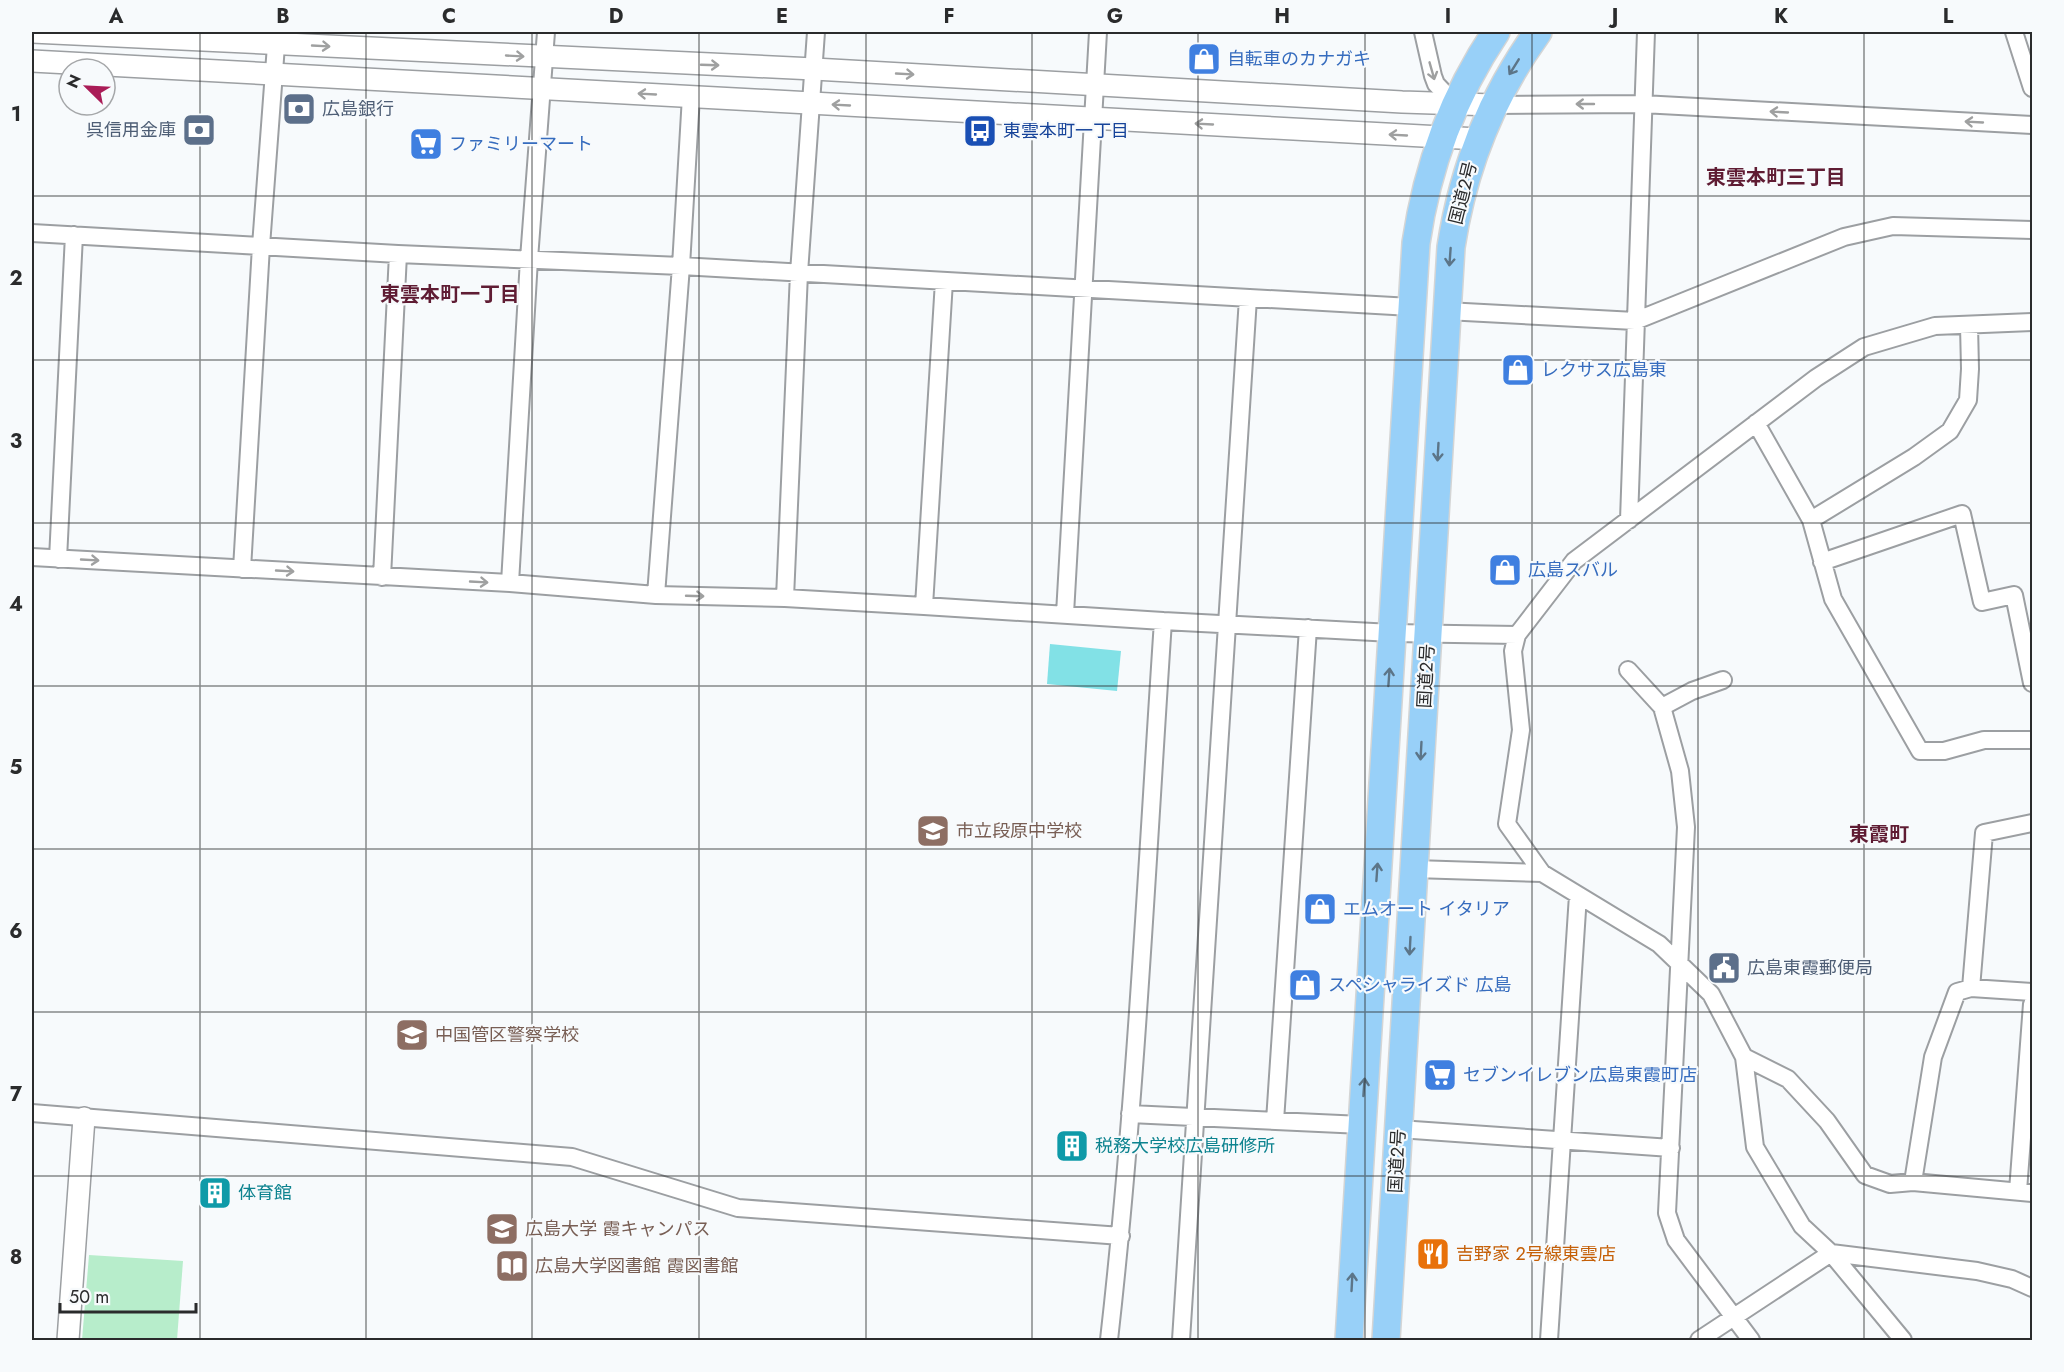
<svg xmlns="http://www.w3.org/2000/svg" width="2064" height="1372" font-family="Jost,'Noto Sans JP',sans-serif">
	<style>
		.green { fill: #b7edcb }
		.water { fill: #82e1e6 }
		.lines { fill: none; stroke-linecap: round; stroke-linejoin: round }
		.minor-casing { stroke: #9c9fa2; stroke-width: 20 }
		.tertiary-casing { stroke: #9c9fa2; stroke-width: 24 }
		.trunk-casing { stroke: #d4d5d5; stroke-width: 30 }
		.minor { stroke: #fff; stroke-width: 16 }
		.tertiary { stroke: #fff; stroke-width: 21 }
		.trunk { stroke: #98d0f8; stroke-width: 27 }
		.oneway { stroke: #9fa0a0 }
		.oneway2 { stroke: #5c7588 }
		.grid { fill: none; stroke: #2a2b2c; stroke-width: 1.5; stroke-opacity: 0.55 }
		.labels { text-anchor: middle; stroke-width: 4.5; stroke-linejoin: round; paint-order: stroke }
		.shop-label { font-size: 18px; fill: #366cbe; stroke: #f7fafc; text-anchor: start }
		.service-label { font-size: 18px; fill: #4e5e75; stroke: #f7fafc; text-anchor: start }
		.transit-label { font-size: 18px; fill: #164399; stroke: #f7fafc; text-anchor: start }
		.street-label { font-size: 18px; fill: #2a2b2c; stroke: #f7fafc }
		.education-label { font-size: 18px; fill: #785e54; stroke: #f7fafc; text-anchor: start }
		.culture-label { font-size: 18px; fill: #0d838f; stroke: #f7fafc; text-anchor: start }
		.food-label { font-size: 18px; fill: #c56008; stroke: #f7fafc; text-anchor: start }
		.neighbourhood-label { font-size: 20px; font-weight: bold; fill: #5f1c33; stroke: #f7fafc }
		.neatline { fill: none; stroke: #2a2b2c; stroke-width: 2 }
		.grid-label { font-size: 20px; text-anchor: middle; font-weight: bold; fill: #2a2b2c }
	</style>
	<rect width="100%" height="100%" fill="#f7fafc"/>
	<path class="green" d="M89,1255l94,6 -6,79h-95z"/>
	<path class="water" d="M1050,644l71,7 -4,40 -70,-7z"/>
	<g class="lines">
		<g class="minor-casing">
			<path id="minor" d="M1423,32l10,44 3,8 19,20
				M2014,32l18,56
				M1493,105l149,-1 390,21
				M32,233l366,21 283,12 730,41
				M1446,311l189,10 209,-84 49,-11 139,4
				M1756,423l55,97 22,79 87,152h24l40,-11h48
				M1629,520l17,-488
				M1811,520l103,-63 36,-26 18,-31 2,-31 -1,-44
				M32,557l478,26 146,12 129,3 139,8 239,15 229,12 125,2
				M58,559l16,-324
				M1822,562l140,-48 20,88 32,-7 18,88
				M242,569l19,-323 16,-214
				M382,577l16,-323
				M510,583l19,-324 17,-227
				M656,595l25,-329 10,-170
				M785,598l14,-325 17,-241
				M924,606l20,-325
				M1065,614l33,-582
				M1628,670l34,37 18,64 6,56 -19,386 9,27 75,100
				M1662,707l30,-16 31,-11
				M1414,869l128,4 117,71 52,50 33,63 11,90 47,79 29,27 72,87
				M1542,873l-35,-49 14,-94 -8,-79 4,-16 57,-74 242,-183 48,-31 71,-21 97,-4
				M1971,988l13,-155 48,-10
				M1744,1057l44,22 39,42 38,54 25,9 23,-2 119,11
				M32,1113l540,44 166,51 383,28
				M1130,1114l232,11
				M1275,1121l33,-493
				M1399,1129l272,19
				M1913,1182l20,-125 24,-65 14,-4 61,4
				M2018,1191l14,-187
				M1109,1340c27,-238 38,-479 54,-719
				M1181,1340l67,-1042
				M1549,1340l29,-445
				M1699,1340l132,-87 146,18 35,8 20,9"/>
		</g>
		<g class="tertiary-casing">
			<path id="tertiary" d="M32,32l782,37 588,33 91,3
				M32,61l1446,78
				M68,1340l16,-222"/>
		</g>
		<g class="trunk-casing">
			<path id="trunk" d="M1349,1340l67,-1097c11,-76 37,-147 80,-211
				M1386,1340l65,-1093c12,-79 40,-150 87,-215"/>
		</g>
		<use href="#minor" class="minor"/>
		<use href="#tertiary" class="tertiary"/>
		<use href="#trunk" class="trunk"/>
	</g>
	<defs><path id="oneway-shaft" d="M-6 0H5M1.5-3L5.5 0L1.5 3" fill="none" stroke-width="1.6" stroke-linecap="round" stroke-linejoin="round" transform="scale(1.5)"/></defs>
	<g class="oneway">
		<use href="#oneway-shaft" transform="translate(321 46) rotate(3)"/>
		<use href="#oneway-shaft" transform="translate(515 56) rotate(3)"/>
		<use href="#oneway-shaft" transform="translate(710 65) rotate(2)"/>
		<use href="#oneway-shaft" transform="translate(1432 71) rotate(74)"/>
		<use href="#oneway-shaft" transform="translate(905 74) rotate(3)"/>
		<use href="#oneway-shaft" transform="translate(647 94) rotate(-177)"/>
		<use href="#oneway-shaft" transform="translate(1585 104) rotate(-180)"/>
		<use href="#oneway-shaft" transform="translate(841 105) rotate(-177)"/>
		<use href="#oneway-shaft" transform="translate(1779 112) rotate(-177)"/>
		<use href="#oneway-shaft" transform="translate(1974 122) rotate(-177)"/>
		<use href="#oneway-shaft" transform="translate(1204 124) rotate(-177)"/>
		<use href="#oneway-shaft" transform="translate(1398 135) rotate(-177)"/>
		<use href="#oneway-shaft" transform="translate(90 560) rotate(3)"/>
		<use href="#oneway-shaft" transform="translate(285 571) rotate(3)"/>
		<use href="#oneway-shaft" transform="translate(479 582) rotate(3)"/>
		<use href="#oneway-shaft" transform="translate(695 596) rotate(2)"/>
	</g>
	<g class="oneway2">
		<use href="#oneway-shaft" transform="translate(1514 67) rotate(122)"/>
		<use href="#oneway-shaft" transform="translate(1450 257) rotate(94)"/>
		<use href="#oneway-shaft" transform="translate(1438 452) rotate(93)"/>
		<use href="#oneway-shaft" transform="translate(1389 677) rotate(-86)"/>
		<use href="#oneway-shaft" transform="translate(1421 751) rotate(93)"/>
		<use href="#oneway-shaft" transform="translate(1377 872) rotate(-86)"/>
		<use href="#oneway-shaft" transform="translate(1410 946) rotate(93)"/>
		<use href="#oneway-shaft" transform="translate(1364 1087) rotate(-86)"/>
		<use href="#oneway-shaft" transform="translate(1352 1282) rotate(-87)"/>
	</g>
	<path class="grid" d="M200,32v1308M366,32v1308M532,32v1308M699,32v1308M866,32v1308M1032,32v1308M1198,32v1308M1365,32v1308M1532,32v1308M1698,32v1308M1864,32v1308M32,196h2000M32,360h2000M32,523h2000M32,686h2000M32,849h2000M32,1012h2000M32,1176h2000"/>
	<defs>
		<g id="shop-square" transform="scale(1.725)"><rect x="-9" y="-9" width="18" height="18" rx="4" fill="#3f7fe0" stroke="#f7fafc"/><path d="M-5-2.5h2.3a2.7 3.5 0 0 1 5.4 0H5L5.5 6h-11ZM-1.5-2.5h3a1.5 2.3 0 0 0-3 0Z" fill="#fff"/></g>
		<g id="bank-square" transform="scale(1.725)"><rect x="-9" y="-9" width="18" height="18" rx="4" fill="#5c6f8a" stroke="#f7fafc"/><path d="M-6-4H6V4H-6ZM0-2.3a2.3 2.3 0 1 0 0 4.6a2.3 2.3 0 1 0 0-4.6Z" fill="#fff"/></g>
		<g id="bus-square" transform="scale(1.725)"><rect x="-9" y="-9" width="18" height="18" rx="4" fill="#1a4fb4" stroke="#f7fafc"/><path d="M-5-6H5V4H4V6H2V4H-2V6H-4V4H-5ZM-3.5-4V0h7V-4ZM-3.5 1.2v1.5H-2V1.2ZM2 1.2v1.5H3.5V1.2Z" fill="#fff"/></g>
		<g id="supermarket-square" transform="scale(1.725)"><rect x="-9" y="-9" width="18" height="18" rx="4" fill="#3f7fe0" stroke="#f7fafc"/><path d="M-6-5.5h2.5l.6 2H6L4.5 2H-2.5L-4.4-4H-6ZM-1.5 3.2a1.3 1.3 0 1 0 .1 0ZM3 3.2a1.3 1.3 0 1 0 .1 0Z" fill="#fff"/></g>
		<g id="school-square" transform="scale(1.725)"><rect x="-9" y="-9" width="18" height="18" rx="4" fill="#8d6e63" stroke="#f7fafc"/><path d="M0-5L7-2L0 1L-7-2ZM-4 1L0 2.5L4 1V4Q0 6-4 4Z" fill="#fff"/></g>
		<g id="civic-square" transform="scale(1.725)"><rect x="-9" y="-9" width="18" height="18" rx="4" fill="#5c6f8a" stroke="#f7fafc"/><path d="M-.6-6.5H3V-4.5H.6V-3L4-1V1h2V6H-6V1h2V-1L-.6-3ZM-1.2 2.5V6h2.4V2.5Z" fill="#fff"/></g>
		<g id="building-square" transform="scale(1.725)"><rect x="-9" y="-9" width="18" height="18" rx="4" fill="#0f9aa8" stroke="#f7fafc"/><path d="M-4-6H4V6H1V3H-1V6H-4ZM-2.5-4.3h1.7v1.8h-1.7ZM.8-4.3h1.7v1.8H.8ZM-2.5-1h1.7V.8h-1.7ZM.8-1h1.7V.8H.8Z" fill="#fff"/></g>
		<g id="university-square" transform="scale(1.725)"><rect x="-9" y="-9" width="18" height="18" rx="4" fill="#8d6e63" stroke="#f7fafc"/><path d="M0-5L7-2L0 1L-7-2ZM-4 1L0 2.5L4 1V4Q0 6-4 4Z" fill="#fff"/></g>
		<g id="restaurant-square" transform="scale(1.725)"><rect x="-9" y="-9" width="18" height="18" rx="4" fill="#e8710a" stroke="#f7fafc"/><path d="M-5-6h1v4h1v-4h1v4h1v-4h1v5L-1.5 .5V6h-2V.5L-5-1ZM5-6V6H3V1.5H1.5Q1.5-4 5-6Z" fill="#fff"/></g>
		<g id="library-square" transform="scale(1.725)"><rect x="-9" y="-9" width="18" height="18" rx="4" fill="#8d6e63" stroke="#f7fafc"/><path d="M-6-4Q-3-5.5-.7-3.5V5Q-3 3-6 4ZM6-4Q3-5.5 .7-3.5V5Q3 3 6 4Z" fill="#fff"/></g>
	</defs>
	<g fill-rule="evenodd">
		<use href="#shop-square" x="1204" y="59"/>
		<use href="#bank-square" x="299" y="109"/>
		<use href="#bank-square" x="199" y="130"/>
		<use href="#bus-square" x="980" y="131"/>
		<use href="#supermarket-square" x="426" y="144"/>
		<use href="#shop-square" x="1518" y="370"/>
		<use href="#shop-square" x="1505" y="570"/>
		<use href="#school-square" x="933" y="831"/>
		<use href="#shop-square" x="1320" y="909"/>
		<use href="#civic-square" x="1724" y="968"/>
		<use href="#shop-square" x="1305" y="985"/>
		<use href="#school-square" x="412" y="1035"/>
		<use href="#supermarket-square" x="1440" y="1075"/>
		<use href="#building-square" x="1072" y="1146"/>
		<use href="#building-square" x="215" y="1193"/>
		<use href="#university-square" x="502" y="1229"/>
		<use href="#restaurant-square" x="1433" y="1254"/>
		<use href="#library-square" x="512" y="1266"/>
	</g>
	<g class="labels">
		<g class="shop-label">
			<text x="1227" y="65">自転車のカナガキ</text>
			<text x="449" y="150">ファミリーマート</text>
			<text x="1541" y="376">レクサス広島東</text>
			<text x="1528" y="576">広島スバル</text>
			<text x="1343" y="915">エムオート イタリア</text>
			<text x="1328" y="991">スペシャライズド 広島</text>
			<text x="1463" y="1081">セブンイレブン広島東霞町店</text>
		</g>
		<g class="service-label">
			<text x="322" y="115">広島銀行</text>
			<text x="176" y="136" text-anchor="end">呉信用金庫</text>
			<text x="1747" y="974">広島東霞郵便局</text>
		</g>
		<g class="transit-label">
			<text x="1003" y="137">東雲本町一丁目</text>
		</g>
		<g class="street-label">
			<text transform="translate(1463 193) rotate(-76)" y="6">国道2号</text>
			<text transform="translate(1426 676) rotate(-87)" y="6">国道2号</text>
			<text transform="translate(1397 1161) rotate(-87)" y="6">国道2号</text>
		</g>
		<g class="education-label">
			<text x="956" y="837">市立段原中学校</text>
			<text x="435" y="1041">中国管区警察学校</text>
			<text x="525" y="1235">広島大学 霞キャンパス</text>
			<text x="535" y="1272">広島大学図書館 霞図書館</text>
		</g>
		<g class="culture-label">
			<text x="1095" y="1152">税務大学校広島研修所</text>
			<text x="238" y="1199">体育館</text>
		</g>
		<g class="food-label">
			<text x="1456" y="1260">吉野家 2号線東雲店</text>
		</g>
		<g class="neighbourhood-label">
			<text x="1776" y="184">東雲本町三丁目</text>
			<text x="450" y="301">東雲本町一丁目</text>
			<text x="1879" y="841">東霞町</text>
		</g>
	</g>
	<rect width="2064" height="1372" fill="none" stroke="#f7fafc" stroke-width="66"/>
	<g transform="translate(87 87) rotate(294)"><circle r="28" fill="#f7fafc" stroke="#a5a7a9" stroke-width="1.5"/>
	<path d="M0-4.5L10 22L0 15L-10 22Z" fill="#aa1c57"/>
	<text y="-9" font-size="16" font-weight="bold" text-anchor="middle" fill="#2a2b2c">N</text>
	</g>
	<path d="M60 1303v9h136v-9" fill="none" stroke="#2a2b2c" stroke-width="3"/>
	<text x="69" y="1303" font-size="18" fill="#2a2b2c" stroke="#f7fafc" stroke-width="4.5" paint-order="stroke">50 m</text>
	<rect x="33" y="33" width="1998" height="1306" class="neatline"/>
	<g class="grid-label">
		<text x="116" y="23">A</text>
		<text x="283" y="23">B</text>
		<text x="449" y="23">C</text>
		<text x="616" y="23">D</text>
		<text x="782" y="23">E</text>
		<text x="949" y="23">F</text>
		<text x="1115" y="23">G</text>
		<text x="1282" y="23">H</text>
		<text x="1448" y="23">I</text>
		<text x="1615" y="23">J</text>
		<text x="1781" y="23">K</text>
		<text x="1948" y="23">L</text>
		<text x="16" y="121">1</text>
		<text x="16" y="285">2</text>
		<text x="16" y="448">3</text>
		<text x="16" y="611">4</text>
		<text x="16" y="774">5</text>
		<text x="16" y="938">6</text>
		<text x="16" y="1101">7</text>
		<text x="16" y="1264">8</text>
	</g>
</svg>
